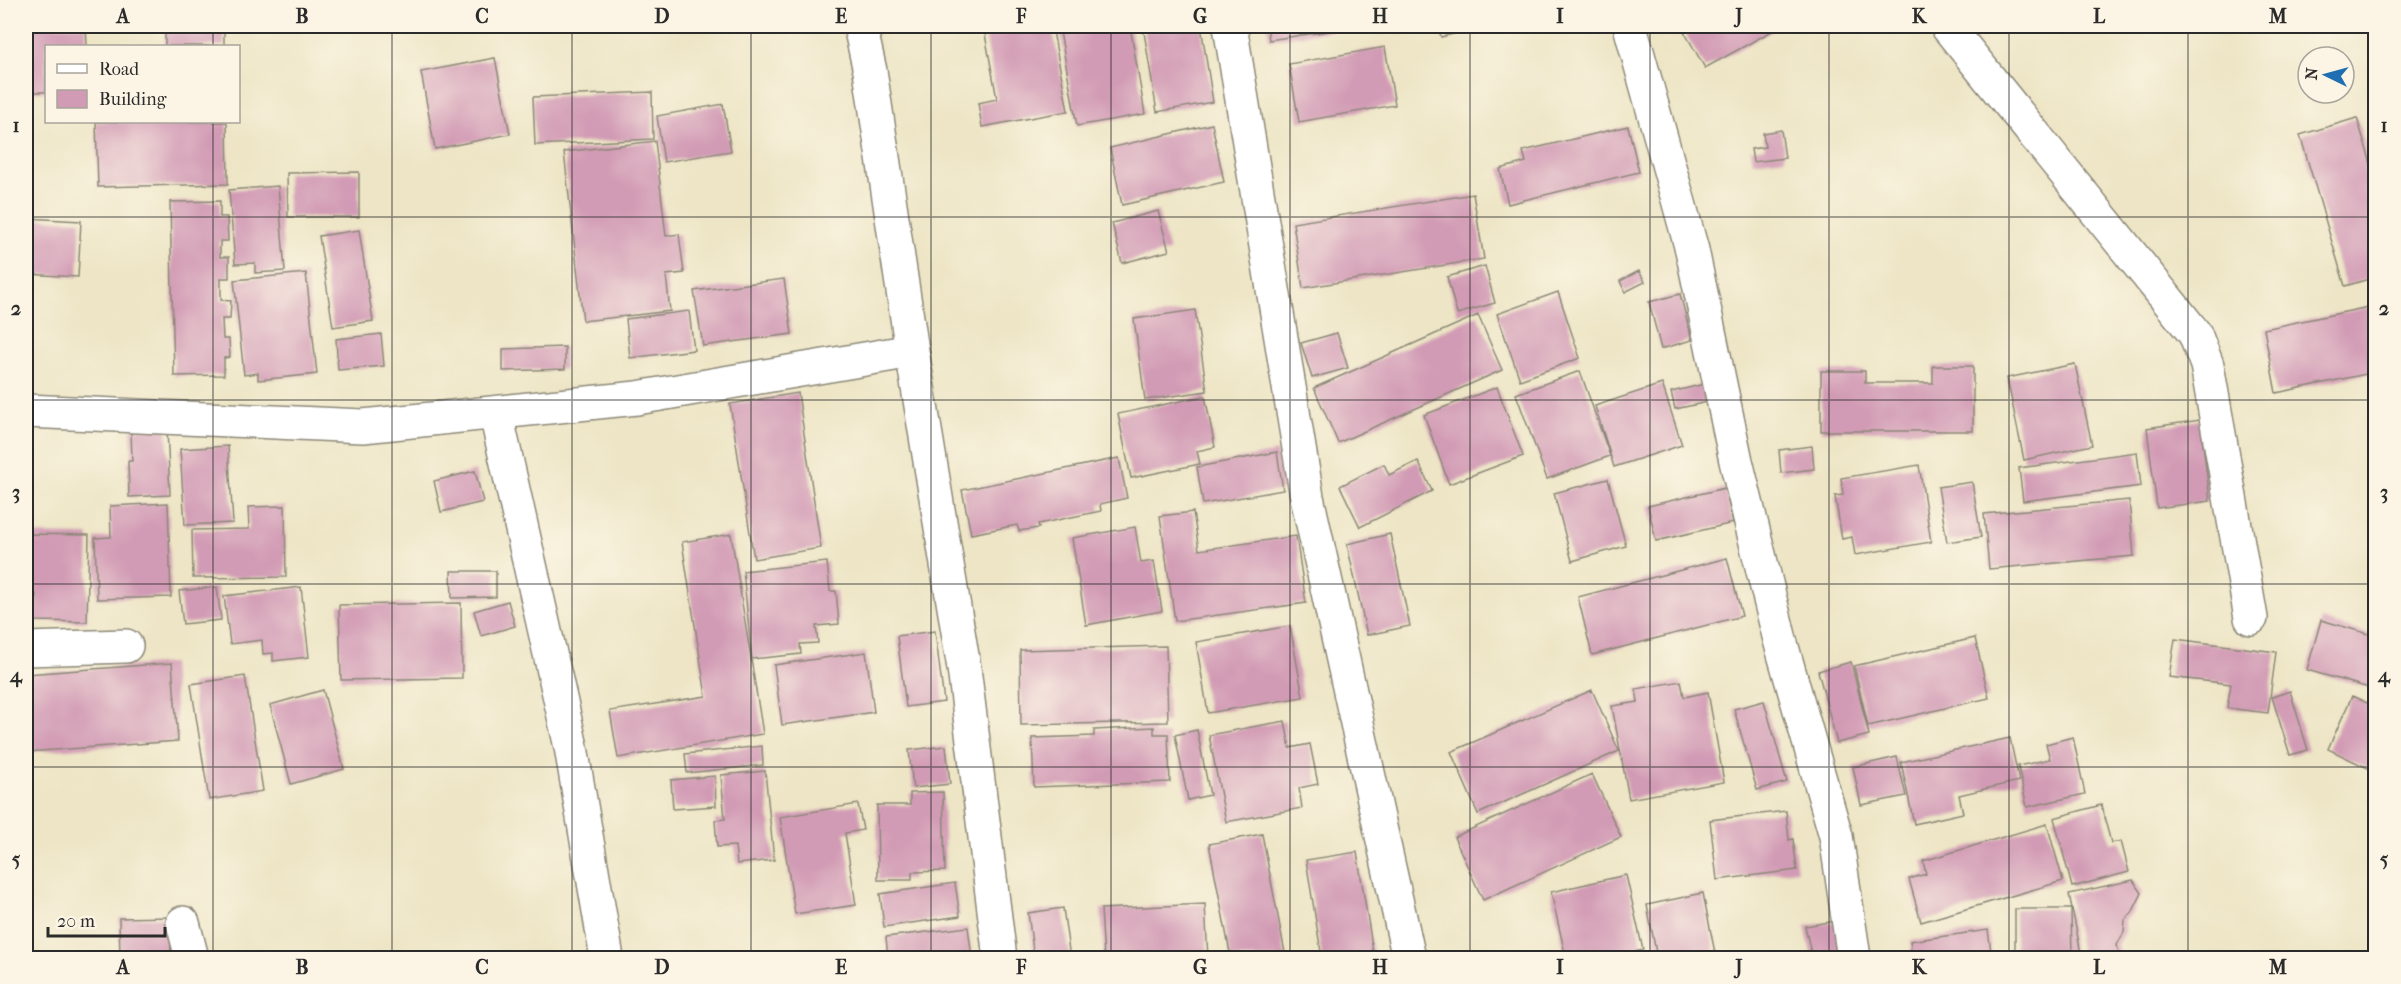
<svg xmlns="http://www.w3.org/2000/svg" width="2401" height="984" font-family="'IM FELL French Canon',serif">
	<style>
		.building { fill: #d29bb5 }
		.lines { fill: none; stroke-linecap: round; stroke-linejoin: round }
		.street-casing { stroke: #8c8878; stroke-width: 36 }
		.street { stroke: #fff; stroke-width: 33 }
		.grid { fill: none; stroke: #2b2b2b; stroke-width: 1.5; stroke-opacity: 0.55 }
		.neatline { fill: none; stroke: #2b2b2b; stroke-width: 2 }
		.grid-label { font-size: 20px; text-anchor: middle; font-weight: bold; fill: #2b2b2b }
	</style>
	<rect width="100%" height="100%" fill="#fcf5e5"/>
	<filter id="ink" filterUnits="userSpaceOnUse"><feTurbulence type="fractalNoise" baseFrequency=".0167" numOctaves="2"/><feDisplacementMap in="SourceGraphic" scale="12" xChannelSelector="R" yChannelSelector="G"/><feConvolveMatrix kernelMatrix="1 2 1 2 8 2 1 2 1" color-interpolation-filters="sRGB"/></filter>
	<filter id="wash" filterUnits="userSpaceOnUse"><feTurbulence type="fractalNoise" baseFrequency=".008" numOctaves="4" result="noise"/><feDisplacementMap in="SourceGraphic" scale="24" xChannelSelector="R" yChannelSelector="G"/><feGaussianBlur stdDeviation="1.35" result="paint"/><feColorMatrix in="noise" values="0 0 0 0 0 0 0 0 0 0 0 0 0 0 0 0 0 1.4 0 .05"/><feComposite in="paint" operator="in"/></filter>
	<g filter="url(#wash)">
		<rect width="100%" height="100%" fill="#ede5c5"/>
		<g id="blocks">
			<path class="building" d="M31,26h55l1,20h-41v46h-15z
				M165,26h59v20h-59z
				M1004,26h48l16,85 -86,16 -4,-24 19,-4 -13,-70z
				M1059,26h71l15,88 -68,12z
				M1143,26h58l12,76 -56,10z
				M1267,26h89v1l-87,13z
				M1438,26h47l-44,11z
				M1681,26h100l-76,42z
				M1385,47l10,58 -96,17 -10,-58z
				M495,58l15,76 -75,15 -14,-77z
				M652,92l1,47 -118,6 -2,-48z
				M26,98h5l-4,36h-1z
				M723,104l8,47 -67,11 -7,-46z
				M2357,118l19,62v97l-31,9 -45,-151z
				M96,122h131l1,62 -130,3z
				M1212,124l12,58 -102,23 -12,-57z
				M1628,126l11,46 -131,32 -8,-35 26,-7 -3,-11z
				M1781,130l4,28 -32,4 -2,-13 14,-2 -2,-14z
				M655,141l11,95 13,-2 5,39 -18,2 4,36 -87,10 -19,-169z
				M359,172v45h-71l-1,-44z
				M278,186l7,85 -30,2v-10l-20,1 -6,-74z
				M1473,194l11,65 -181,29 -10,-65z
				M220,201v16h7l1,24h-8v16h9v21h-8v22l10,1 -1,18h-8l1,20h6l1,18 -6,1v17l-50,1 -4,-174z
				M1158,211l11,40 -47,12 -10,-40z
				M26,218l55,3 -3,56 -52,-3z
				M359,230l14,91 -40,6 -14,-91z
				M1485,266l10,37 -38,11 -10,-37z
				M1639,271l6,11 -20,10 -5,-11z
				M306,273l11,101 -59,6v-7l-14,2 -10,-95z
				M784,279l8,55 -89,12 -9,-55z
				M1558,292l22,66 -60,22 -23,-66z
				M1680,294l12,46 -31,9 -12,-47z
				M2369,307l7,30v35l-100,21 -12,-64z
				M1195,310l12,81 -62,9 -11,-81z
				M689,311l5,39 -64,8 -4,-39z
				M1478,315l24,55 -164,73 -24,-55z
				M1337,333l11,35 -36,10 -11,-35z
				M381,334l3,32 -46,4 -2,-31z
				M565,347v22l-62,2v-22z
				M2075,364l17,81 -68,15 -17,-82z
				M1933,366h40v65h-152v-60h44v12h68z
				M1580,371l30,85 -63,23 -31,-85z
				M1662,384l20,61 -68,22 -19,-61z
				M1705,384l3,18 -33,7 -4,-17z
				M1497,387l26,69 -74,28 -25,-69z
				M798,393l23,155 -67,11 -24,-155z
				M1205,396l10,51 -18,4 3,13 -69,14 -13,-64z
				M2200,420l10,81 -53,7 -10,-80z
				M167,428l3,67 -41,2 -1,-36h4l-1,-32z
				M228,446l5,77 -48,2 -5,-76z
				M1812,446l2,23 -33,4 -2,-23z
				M1277,452l6,38 -80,14 -6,-37z
				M2137,452l4,34 -118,15 -4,-33z
				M1119,458l8,40 -27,6 1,7 -63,13 1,4 -20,3 -2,-6 -46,9 -9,-44z
				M1418,461l14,30 -72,36 -20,-41 44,-22 5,11z
				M1919,465l12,77 -76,13 -3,-18 -10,2 -7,-43 8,-1 -2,-17z
				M475,471l8,31 -42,10 -7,-31z
				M1608,479l18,67 -54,15 -18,-68z
				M1972,482l9,55 -34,5 -9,-55z
				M1725,488l8,35 -77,18 -8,-35z
				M2129,500l5,56 -145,13 -5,-55z
				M168,503l3,94 -74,2 -2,-61 16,-1 -1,-31z
				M285,506l1,71 -93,1 -1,-48 57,-1 -1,-22z
				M1193,512l6,38 97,-14 10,67 -131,18 -15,-105z
				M1135,527l6,36 13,-2 8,50 -76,14 -14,-87z
				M26,534l63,1 -2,87 -52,-1 1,-27h-10z
				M731,534l32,200 -145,24 -8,-47 96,-15 -24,-154z
				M1390,534l20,92 -43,9 -20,-91z
				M1727,558l15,58 -150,39 -14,-58z
				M827,562l3,29h6l3,33 -23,2 2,17 -18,1 1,10 -49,5 -9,-88z
				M451,571h45v26l-44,1z
				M217,587l4,33 -38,4 -4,-33z
				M301,587l8,70 -36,4v-8l-10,1 -1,-14 -32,4 -6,-48z
				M508,601l7,25 -34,10 -7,-25z
				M461,603l1,75 -121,2 -2,-75z
				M2321,620l55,16v54l-69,-20z
				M1290,626l13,71 -95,16 -12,-71z
				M935,631l9,71 -38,5 -9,-71z
				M1975,638l14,60 -121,28 -14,-60z
				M2175,639l101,13 -8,61 -41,-5 4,-24 -62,-7z
				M1166,646l2,76 -147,3 -1,-75z
				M866,652l8,60 -92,13 -8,-60z
				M1851,662l18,73 -32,8 -19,-72z
				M172,663l6,78 -151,11 -1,-78z
				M245,676l18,115 -54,9 -18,-116z
				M1681,681l3,16 24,-5 16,90 -95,17 -17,-93 26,-4 -2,-13z
				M323,690l21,79 -53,15 -21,-79z
				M1592,690l27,61 -141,63 -27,-62z
				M2290,691l18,59 -18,5 -18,-58z
				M2352,696l24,11v65l-48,-23z
				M1764,701l23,81 -30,8 -23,-81z
				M1285,721l5,27 20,-4 8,40 -19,4 3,20 -76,14 -17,-87z
				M1154,727v7h14l2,48 -136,5 -2,-49 62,-2v-6z
				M1197,730l13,65 -22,5 -13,-65z
				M2073,737l12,57 -58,13 -9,-41 32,-7 -4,-15z
				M2010,738l9,43 -60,14 4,18 -49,11 -13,-62z
				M762,746l1,19 -76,8 -2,-19z
				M946,746l4,38 -37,4 -4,-38z
				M1897,757l9,39 -45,9 -8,-38z
				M765,771l9,89 -37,4 -2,-18 -18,1 -2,-27 10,-1 -4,-44z
				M1592,774l29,63 -138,63 -29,-63z
				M715,776l1,30 -43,3 -2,-29z
				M943,792l2,79 -33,1v8h-34l-1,-75h33v-12z
				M858,804l5,26 -18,3 11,72 -61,9 -15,-97z
				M2101,805l10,38 10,-2 8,31 -57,15 -18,-69z
				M1786,811l3,29 4,-1 4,31 -80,10 -7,-60z
				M2047,824l16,57 -142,41 -12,-43 17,-5 -3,-13z
				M1262,834l24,124h-55l-22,-114z
				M1357,852l17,106h-52l-16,-98z
				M1626,875l17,75 -37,8h-40l-15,-66z
				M2133,880l9,13 -10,20 -7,7 -1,12 -7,13 3,13h-38l-13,-64z
				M955,883l5,33 -76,11 -4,-33z
				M1703,893l13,65h-59l-10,-53z
				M1205,904l3,54h-104l-3,-49z
				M1063,908l7,50h-36l-6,-45z
				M2015,909h56l1,49h-57z
				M170,917l1,41h-51l-1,-40z
				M1835,921l7,37h-30l-7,-32z
				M968,927l4,31h-84l-2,-21z
				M1988,930l4,28h-80l-2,-17z"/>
		</g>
	</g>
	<g filter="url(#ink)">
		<use href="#blocks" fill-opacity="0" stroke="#8c8878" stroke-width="1.5"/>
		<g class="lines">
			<g class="street-casing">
				<path id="street" d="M860,26l10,45 42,280 52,317 36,290
					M1230,26l77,471 102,461
					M1630,26l62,224 44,211 44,179 56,196 18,122
					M1947,26l248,308 12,31 44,253
					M26,411l337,15 274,-28 275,-47
					M496,414l75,333 36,211
					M26,649l100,-3
					M183,923l9,35"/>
			</g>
			<use href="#street" class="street"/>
		</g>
	</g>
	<path class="grid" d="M213,26v20M392,26v932M572,26v932M751,26v932M931,26v932M1111,26v932M1290,26v932M1470,26v932M1650,26v932M1829,26v932M2009,26v932M2188,26v932M213,122v836M26,217h2350M26,400h2350M26,584h2350M26,767h2350"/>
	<rect width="2401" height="984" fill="none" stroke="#fcf5e5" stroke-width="66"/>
	<rect x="45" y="45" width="195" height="78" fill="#fcf5e5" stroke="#a8a49b" stroke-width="1.5"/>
	<rect x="57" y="64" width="30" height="9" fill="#ffffff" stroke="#a8a49b" stroke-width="1.5"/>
	<text x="99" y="75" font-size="18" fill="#2b2b2b">Road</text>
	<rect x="57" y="90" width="30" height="18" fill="#d29bb5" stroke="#a8a49b" stroke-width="1.5"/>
	<text x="99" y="105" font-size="18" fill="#2b2b2b">Building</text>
	<g transform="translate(2326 75) rotate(275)"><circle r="28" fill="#fcf5e5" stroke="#a8a49b" stroke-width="1.5"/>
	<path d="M0-4.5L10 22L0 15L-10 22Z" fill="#1f6fb2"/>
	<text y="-9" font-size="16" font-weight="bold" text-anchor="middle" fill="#2b2b2b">N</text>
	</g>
	<path d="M48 927v9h117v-9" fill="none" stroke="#2b2b2b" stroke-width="3"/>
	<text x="57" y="927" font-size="18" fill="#2b2b2b" stroke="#fcf5e5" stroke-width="4.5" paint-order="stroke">20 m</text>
	<rect x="33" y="33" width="2335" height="918" class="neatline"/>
	<g class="grid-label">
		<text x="123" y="23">A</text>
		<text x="302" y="23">B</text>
		<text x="482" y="23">C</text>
		<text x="662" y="23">D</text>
		<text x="841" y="23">E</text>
		<text x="1021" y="23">F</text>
		<text x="1200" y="23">G</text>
		<text x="1380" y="23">H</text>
		<text x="1560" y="23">I</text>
		<text x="1739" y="23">J</text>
		<text x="1919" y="23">K</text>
		<text x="2099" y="23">L</text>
		<text x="2278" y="23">M</text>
		<text x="16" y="132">1</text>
		<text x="2384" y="132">1</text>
		<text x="16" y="315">2</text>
		<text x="2384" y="315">2</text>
		<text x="16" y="499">3</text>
		<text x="2384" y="499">3</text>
		<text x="16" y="682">4</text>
		<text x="2384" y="682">4</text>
		<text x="16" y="866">5</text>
		<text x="2384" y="866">5</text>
		<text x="123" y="974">A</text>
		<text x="302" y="974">B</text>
		<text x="482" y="974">C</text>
		<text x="662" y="974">D</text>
		<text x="841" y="974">E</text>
		<text x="1021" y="974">F</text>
		<text x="1200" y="974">G</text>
		<text x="1380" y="974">H</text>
		<text x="1560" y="974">I</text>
		<text x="1739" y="974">J</text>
		<text x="1919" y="974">K</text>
		<text x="2099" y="974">L</text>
		<text x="2278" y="974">M</text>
	</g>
</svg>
